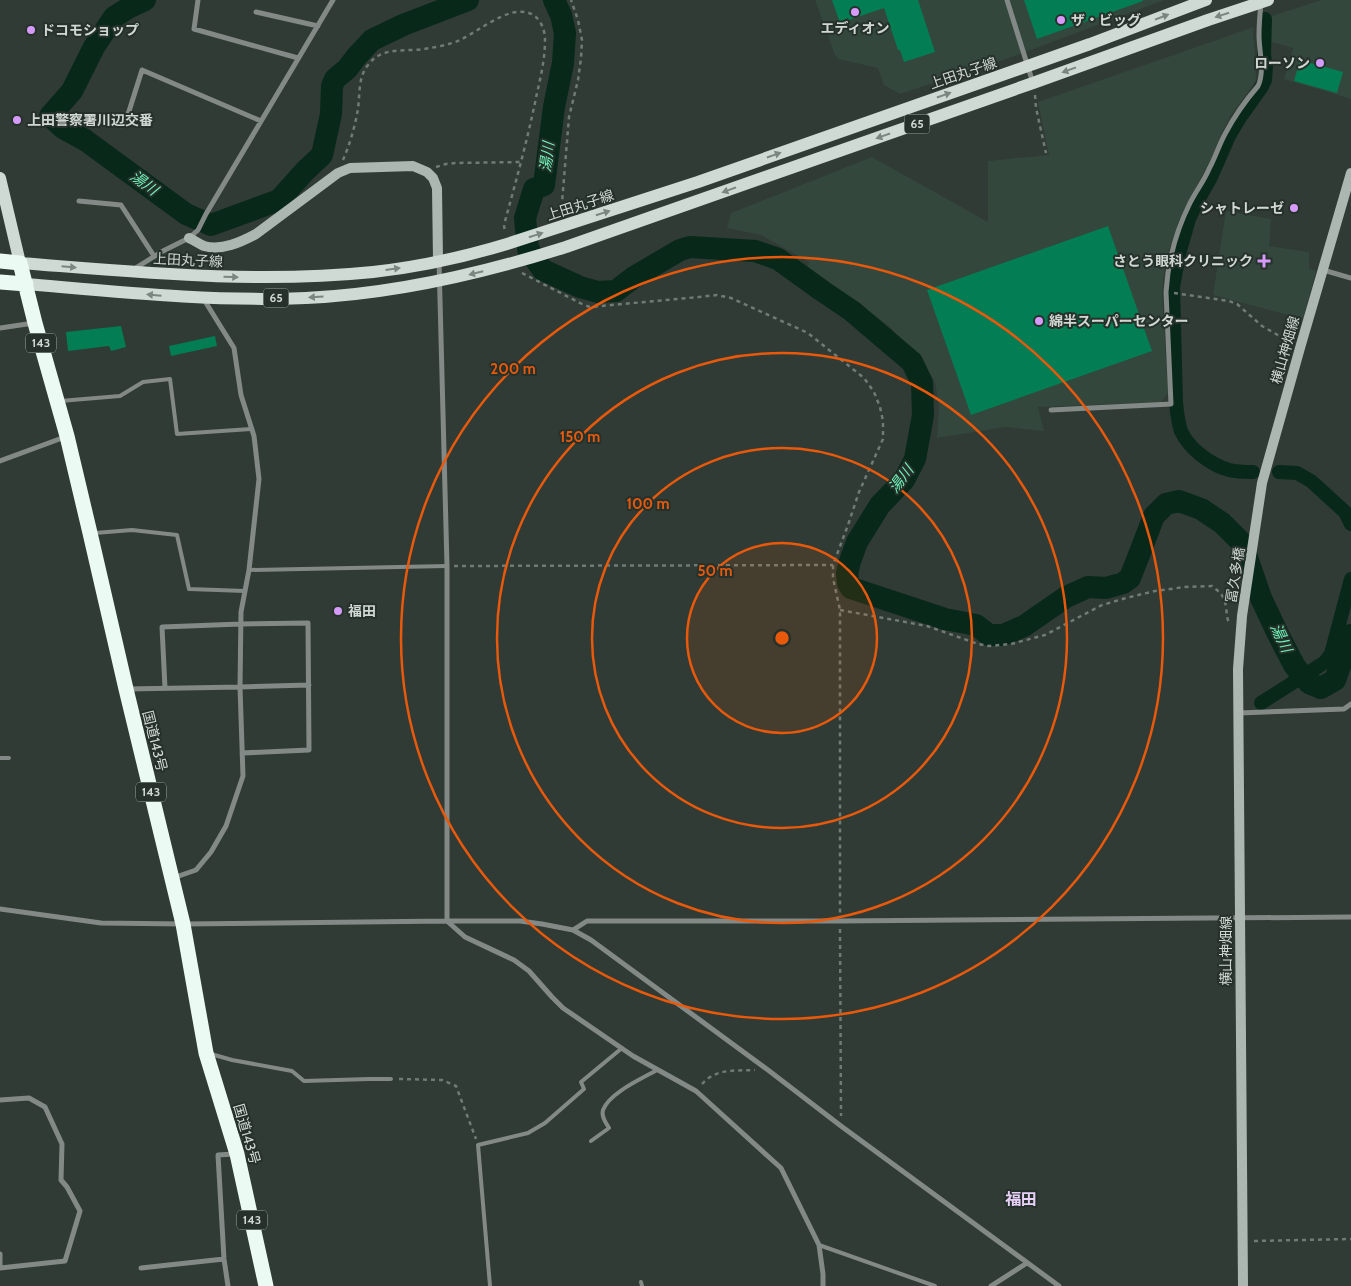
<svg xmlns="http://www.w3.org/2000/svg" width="1351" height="1286" font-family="Cabin,'Noto Sans JP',sans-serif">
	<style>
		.built { fill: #34473d }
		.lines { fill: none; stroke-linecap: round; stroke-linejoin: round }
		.canal { stroke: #08281a; stroke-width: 14 }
		.river { stroke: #08281a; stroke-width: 22 }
		.building { fill: #037d54 }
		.path { stroke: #717b75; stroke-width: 2.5; stroke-dasharray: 4 4; stroke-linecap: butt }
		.lane { stroke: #838986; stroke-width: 4 }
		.street { stroke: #838986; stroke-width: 5 }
		.secondary { stroke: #adb7b1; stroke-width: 10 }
		.primary { stroke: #cedad3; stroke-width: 12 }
		.highway { stroke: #ebfaf2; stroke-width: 15 }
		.oneway { fill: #7a867e }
		.ring { fill: none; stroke: #e8590c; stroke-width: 2.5 }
		.poi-dot { fill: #d69bfa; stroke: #25312a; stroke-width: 2 }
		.labels { text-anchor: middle; stroke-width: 4; stroke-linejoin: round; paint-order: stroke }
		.shield { fill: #25312a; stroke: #9da6a1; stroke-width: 1 }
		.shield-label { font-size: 12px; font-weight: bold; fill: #d1d8d4 }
		.poi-label { font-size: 14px; font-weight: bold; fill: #d1d8d4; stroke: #25312a; text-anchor: start }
		.street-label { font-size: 14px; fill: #d1d8d4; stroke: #25312a }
		.water-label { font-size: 15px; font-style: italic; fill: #6ef1b7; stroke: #25312a }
		.quarter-label { font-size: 16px; font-weight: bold; fill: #e8d0f8; stroke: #25312a }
		.centre { fill: #e8590c; stroke: #25312a; stroke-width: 2.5 }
		.ring-label { font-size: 15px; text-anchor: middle; font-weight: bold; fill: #e8590c; stroke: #25312a; stroke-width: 4; stroke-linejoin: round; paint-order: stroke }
	</style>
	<rect width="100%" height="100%" fill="#2f3b34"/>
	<path class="built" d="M815,0h349l-152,57 -112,37 -16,-9 -6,-17 -40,-9 -3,-4z
		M1321,0h30v99l-67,-20 9,-31 -25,-7 4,-25z
		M1254,27l-1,6 2,21 1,26 -3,5 -22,30 -10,19 -7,18 -10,20 -23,43 -12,35 -5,23 -2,19 6,101 -7,9 -123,5 6,24 -39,-4 -68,11 2,-32 -4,-24 -10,-17 -36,-39 -81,-59 1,-5 -48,-27 -34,-7 4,-15 141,-56 116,65v-61l61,-6 -11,-53z
		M1226,211l45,8 -2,27 40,6v17l7,2 -13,48 -90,-24z"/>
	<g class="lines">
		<path class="canal" d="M1253,472c-8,0 -16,0 -24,-2 -18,-5 -40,-21 -48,-39 -3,-9 -4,-18 -5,-28l-3,-116 6,-33 10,-35 8,-17 14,-25 18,-41 10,-17 22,-31 4,-8 1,-13 -2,-12 1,-36
			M1279,472l18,1 14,8 34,31 6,12
			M1261,703l58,-37 6,-4 6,-8 20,-75"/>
		<path class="river" d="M145,0l-15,7 -16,10 -20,30 -22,44 -22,25 13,12 22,12 101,74 25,11 68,-25 26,-29 17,-16 9,-41 1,-28 3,-7 12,-10 10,-13 15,-16 31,-15 65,-25
			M554,0l7,15 4,18 -2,30 -9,44 -10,78 -10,4 -9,29 3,31 15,21 37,17 18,5 18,-1 18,-14 46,-27 10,-3 65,4 23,8 43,31 31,21 60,51 10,21 1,32 -8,44 -11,21 -24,25 -23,37 -7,19 -3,13 1,9 3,5 94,31 31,6 13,10h14l21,-9 42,-29 22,-10 18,1 17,-5 7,-5 24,-62 12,-12 13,-3 22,8 21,14 20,20 19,55 17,36 16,31 6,8 9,10 12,5 14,-8 16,-45"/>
	</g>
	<path class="building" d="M832,0h86l17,52 -31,10 -4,-12h-2l-14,-42 -44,15z
		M1024,0h119v1l-106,38z
		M1300,60l43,12 -6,21 -43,-12z
		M1108,226l44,125 -181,64 -44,-125z
		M121,326l5,21 -15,4 -2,-5 -41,5 -2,-19z
		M215,336l2,10 -46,10 -2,-10z"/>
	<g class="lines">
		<path class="path" d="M1035,95l1,13 10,45
			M343,160c7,-16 12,-34 15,-51 2,-15 0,-32 10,-44 14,-19 36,-13 56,-16 12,-2 25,-4 36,-9 19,-9 44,-31 65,-28 14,2 20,16 20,28 0,18 -4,36 -8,53 -9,45 -21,88 -33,132l1,8
			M436,167l10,-3 9,-1 67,-1
			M561,215l8,-98 9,-37 3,-22 1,-18 -4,-20 -7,-20
			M522,273l60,31 8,3 109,-10 18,-2 14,3 77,35 56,45 10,14 6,15 3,14v18l-24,53 -11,33 -15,40v13l7,32v303
			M1174,293l55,8 8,3 25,22 28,16
			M454,566l379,-1
			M840,610l87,16 51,18 11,2 22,-2 34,-9 57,-30 24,-7 29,-7 30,-4 27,-1c3,3 7,5 9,8 7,8 4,20 8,29h1
			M840,929l1,187
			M399,1079l43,1 14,6 20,53
			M702,1084c14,-16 33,-13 53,-14
			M1254,1241l97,-2"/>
		<path class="lane" d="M60,401l60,-5 23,-14 27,-3 7,55 74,-5
			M95,533l37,-3 45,5 12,54 56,2
			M249,570l198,-4
			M0,758h9
			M211,1054l21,6 60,11 12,10 65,-2h22
			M591,1141l18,-13c-3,-5 -8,-11 -6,-18 6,-17 40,-32 54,-40
			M819,1245l116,41
			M641,1282l1,4
			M490,1286l-12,-141 50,-12 17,-10 39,-34 -3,-7 41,-34"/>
		<path class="street" d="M198,0l-4,29 104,29
			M1007,0l26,83
			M256,12l62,14
			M125,124l17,-54 119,51
			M79,201l42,4 33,51
			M439,261l8,305v355l18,16 49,23 15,11 23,26 11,11 70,48 63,35 85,77 38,77 4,29v12
			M134,269l29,-18 26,-13 9,-8 8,-16 127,-214
			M1323,270l28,8
			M0,328l34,-5
			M1051,410l120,-6 -5,-112c2,-31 10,-61 24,-89 6,-12 14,-22 19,-34 6,-11 10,-24 16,-35 9,-17 20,-33 33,-48 7,-15 1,-34 1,-51 0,-11 1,-22 2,-32
			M0,461l65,-24
			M165,688l-3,-61 79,-3 67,-1 1,127 -67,3
			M127,689l113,-2 69,-2
			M1239,713l105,-4 7,-5
			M173,878l23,-8 15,-18 15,-26 17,-50 -3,-89 1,-75 8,-42 10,-91 -5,-43 -13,-41 -7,-47 -31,-50
			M0,909l101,14 82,1 264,-3h73l22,3 31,6 18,10 177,130 73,56 218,160
			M573,930l14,-9h253l511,-4
			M0,1100l29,-2 16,9 17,37 -1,36 6,7 13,24 -15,50 -65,7
			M0,1254v14
			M141,1268l83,-9
			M228,1286l-4,-27 -6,-104 16,-1
			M991,1286l36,-23"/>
		<path class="secondary" d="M189,238c5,2 10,6 15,8 18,5 37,-4 52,-12l82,-61 12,-5 63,-2 14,6 6,6 4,10 1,72
			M1243,1286l-5,-617 4,-53 20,-133 38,-135 51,-175"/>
		<path class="primary" d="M0,178l20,85c118,9 235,21 353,9 45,-5 91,-15 134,-28l191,-62 392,-138 116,-44
			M26,284c93,8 186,18 280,14 89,-4 175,-24 260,-51l467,-164 175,-63 60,-20"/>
		<path class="highway" d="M0,261l20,2 15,60 32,113 23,97 36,156 57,235 23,129 31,101 29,132
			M0,282l26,2"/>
	</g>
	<defs><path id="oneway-solid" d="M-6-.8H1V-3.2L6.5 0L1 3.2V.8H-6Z" transform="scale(1.25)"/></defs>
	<g class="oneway">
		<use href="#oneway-solid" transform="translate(1222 15) rotate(162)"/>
		<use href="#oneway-solid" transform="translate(1162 17) rotate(-21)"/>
		<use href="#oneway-solid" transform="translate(1069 70) rotate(160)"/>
		<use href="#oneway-solid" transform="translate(944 95) rotate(-19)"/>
		<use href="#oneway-solid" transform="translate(883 136) rotate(161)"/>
		<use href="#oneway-solid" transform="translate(774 155) rotate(-19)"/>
		<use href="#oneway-solid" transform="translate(729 190) rotate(160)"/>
		<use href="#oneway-solid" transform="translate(603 213) rotate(-18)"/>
		<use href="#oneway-solid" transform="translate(536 235) rotate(-17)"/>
		<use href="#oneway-solid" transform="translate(69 267) rotate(5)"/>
		<use href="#oneway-solid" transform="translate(393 269) rotate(-8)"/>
		<use href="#oneway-solid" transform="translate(476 273) rotate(166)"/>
		<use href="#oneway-solid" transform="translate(231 277) rotate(1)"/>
		<use href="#oneway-solid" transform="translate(154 295) rotate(-175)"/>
		<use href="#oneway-solid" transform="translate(316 297) rotate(176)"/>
	</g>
	<circle cx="782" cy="638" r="95" fill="#e8590c" fill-opacity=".12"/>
	<g class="ring">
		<circle cx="782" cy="638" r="95"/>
		<circle cx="782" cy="638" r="190"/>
		<circle cx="782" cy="638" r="285"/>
		<circle cx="782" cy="638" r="381"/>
	</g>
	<g class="poi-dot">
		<circle cx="855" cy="12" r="5"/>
		<circle cx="1061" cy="20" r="5"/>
		<circle cx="31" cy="30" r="5"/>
		<circle cx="1320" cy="63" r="5"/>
		<circle cx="17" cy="120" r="5"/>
		<circle cx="1294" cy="208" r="5"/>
		<path d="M1261.5 253.5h5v5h5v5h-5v5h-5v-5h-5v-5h5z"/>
		<circle cx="1039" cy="321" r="5"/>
		<circle cx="338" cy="611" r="5"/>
	</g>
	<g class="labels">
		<g class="shield">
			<rect x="904.5" y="114.5" width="25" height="19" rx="4"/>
			<rect x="263.5" y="288.5" width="25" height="19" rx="4"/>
			<rect x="26" y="333.5" width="30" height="19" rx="4"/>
			<rect x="136" y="782.5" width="30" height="19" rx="4"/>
			<rect x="237" y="1210.5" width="30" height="19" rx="4"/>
		</g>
		<g class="shield-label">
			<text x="917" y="128">65</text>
			<text x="276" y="302">65</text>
			<text x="41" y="347">143</text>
			<text x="151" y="796">143</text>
			<text x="252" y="1224">143</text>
		</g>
		<g class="poi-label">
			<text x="1071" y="25">ザ・ビッグ</text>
			<text x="855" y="33" text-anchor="middle">エディオン</text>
			<text x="41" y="35">ドコモショップ</text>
			<text x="1310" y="68" text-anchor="end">ローソン</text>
			<text x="27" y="125">上田警察署川辺交番</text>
			<text x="1284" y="213" text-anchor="end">シャトレーゼ</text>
			<text x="1253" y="266" text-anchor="end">さとう眼科クリニック</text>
			<text x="1049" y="326">綿半スーパーセンター</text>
			<text x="348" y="616">福田</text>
		</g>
		<g class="street-label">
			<text transform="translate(963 73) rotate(-19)" y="5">上田丸子線</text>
			<text transform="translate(580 205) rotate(-18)" y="5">上田丸子線</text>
			<text transform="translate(188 260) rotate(3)" y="5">上田丸子線</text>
			<text transform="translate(1285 350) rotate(-74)" y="5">横山神畑線</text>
			<text transform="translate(1235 575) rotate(-81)" y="5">冨久多橋</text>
			<text transform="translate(155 741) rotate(76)" y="5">国道143号</text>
			<text transform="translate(1226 951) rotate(-90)" y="5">横山神畑線</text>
			<text transform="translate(247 1134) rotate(74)" y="5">国道143号</text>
		</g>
		<g class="water-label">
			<text transform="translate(547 157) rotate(-83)" y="5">湯川</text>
			<text transform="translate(144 183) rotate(36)" y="5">湯川</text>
			<text transform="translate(901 479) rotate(-53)" y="5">湯川</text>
			<text transform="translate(1281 638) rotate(65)" y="5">湯川</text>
		</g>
		<g class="quarter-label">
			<text x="1021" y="1205">福田</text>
		</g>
	</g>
	<circle cx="782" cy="638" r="8" class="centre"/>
	<g class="ring-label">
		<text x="513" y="374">200 m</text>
		<text x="580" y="442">150 m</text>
		<text x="648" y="509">100 m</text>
		<text x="715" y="576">50 m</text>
	</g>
</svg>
